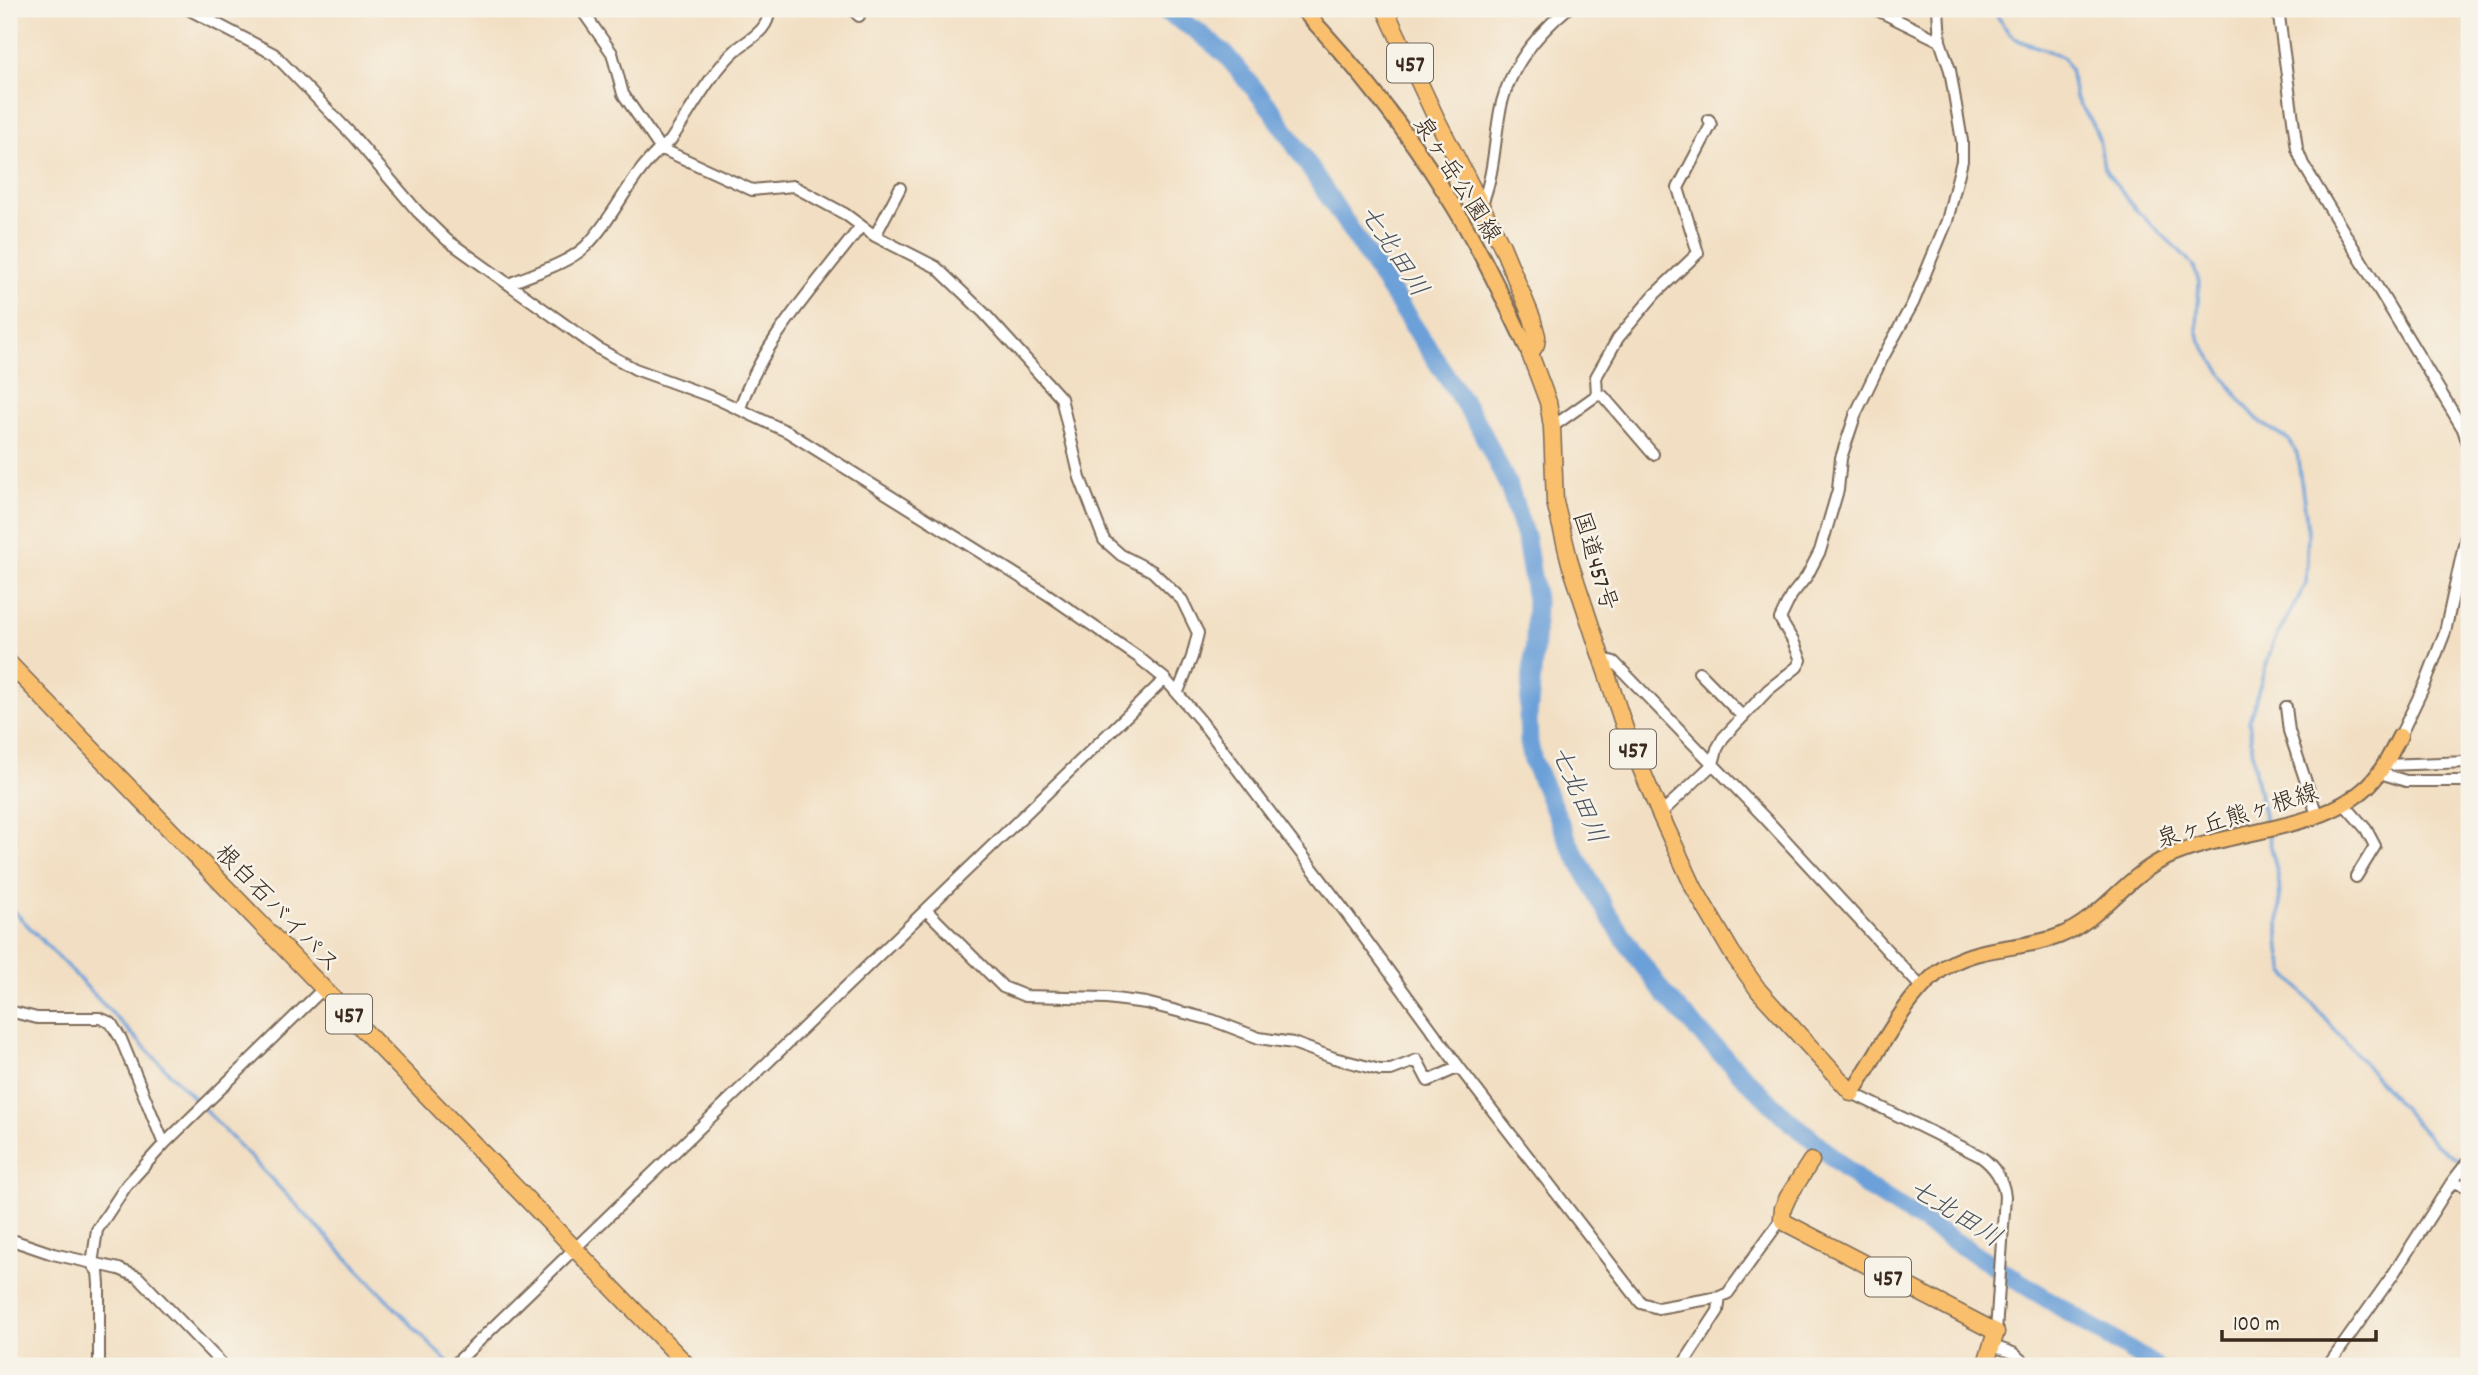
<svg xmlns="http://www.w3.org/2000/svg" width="2478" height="1375" font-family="Dekko,'Klee One',sans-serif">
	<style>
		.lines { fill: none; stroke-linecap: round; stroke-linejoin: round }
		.stream { stroke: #6ca0d8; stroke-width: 3.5 }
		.river { stroke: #6ca0d8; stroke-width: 19 }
		.minor-casing { stroke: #7b6958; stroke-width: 14 }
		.major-casing { stroke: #7b6958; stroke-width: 18 }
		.highway-casing { stroke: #7b6958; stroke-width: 19 }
		.minor { stroke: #fff; stroke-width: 10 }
		.major { stroke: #f9bf6c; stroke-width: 14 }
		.highway { stroke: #f9bf6c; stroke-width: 16 }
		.labels { text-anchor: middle; stroke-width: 5; stroke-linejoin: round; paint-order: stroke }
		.shield { fill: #f7f3e8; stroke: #73665b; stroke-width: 2 }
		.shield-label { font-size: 23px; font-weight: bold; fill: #3b2a1e }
		.street-label { font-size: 24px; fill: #3b2a1e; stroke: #f7f3e8 }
		.water-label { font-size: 26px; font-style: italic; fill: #4c535f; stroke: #f7f3e8 }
	</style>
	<rect width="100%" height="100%" fill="#f7f3e8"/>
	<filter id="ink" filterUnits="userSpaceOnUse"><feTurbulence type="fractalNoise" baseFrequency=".0143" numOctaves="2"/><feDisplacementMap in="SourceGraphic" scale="14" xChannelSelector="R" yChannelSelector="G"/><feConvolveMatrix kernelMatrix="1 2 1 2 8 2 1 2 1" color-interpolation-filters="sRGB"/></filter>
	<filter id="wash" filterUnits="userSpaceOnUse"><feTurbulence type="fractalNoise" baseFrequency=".00686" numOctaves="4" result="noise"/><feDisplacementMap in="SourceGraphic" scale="28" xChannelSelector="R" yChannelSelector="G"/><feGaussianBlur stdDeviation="1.57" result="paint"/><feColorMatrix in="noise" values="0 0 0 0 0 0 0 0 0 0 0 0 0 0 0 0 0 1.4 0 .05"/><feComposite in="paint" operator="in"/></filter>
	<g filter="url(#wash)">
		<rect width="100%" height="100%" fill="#f2dfc3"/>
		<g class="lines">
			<path class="stream" d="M1994,9c21,44 35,29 70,49l6,11 5,28 18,27 6,15 5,29 30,40 52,49 8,11 5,14 -2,47 3,12 40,59 21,23 28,17 8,14 11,75 -2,55 -33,59 -24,78 6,51 11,54
				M2268,833c3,17 9,33 11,50 3,32 -5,54 6,89l130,150 19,21 31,21
				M9,906l442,460"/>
			<path class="river" d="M1162,9l35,22 28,23 47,56 207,316 30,61 17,53 10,60 -1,41 -7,76 1,26 4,18 36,82 37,68 26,39 32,44 44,47 77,76 25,20 54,48 291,181"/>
		</g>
	</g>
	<g filter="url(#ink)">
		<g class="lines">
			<g class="minor-casing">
				<path id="minor" d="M188,9l86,45 79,82 65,76 29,28 152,109 36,20 80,29 73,34 259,162 91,63 27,22 36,42 146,193 112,153 182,236 17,5 62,-11 8,-4 54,-75
					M581,9l31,44 11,41 37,54 92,42 41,-4 52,28 30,22 61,31 48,46 77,85 19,80 24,62 17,15 31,16 30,29 16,33 -6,24 -14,35
					M852,9l7,7
					M1875,9l65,32
					M2278,9l19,140 6,15 160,265 6,18
					M1481,206c13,-30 13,-62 19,-95 8,-41 36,-76 67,-102
					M875,236l25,-48
					M509,284c24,-11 57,-19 77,-38 32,-32 46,-78 84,-105 20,-29 41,-69 67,-92 14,-11 33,-20 32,-40
					M1597,395l-1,-18 22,-39 37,-44 43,-41 -20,-65 33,-63 -2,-5
					M740,408c22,-67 78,-125 121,-182
					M1552,427l45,-32 6,1 50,58
					M1603,659l11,3 151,156 157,170
					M1699,672l44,45
					M2286,707l3,24 28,84
					M2400,736l25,-52 20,-52 24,-110
					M2385,765l84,-3
					M2380,773l26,8h63
					M2344,804l22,25 9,17 -19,31
					M1660,814l53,-50 4,-15 6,-11 45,-48 29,-23 4,-7 -8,-19 -13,-22 11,-23 16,-20 13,-25 18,-61 3,-32 15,-45 26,-54 31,-56 34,-82 15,-60v-20l-12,-71 -10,-29 -2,-32
					M927,911l76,76 22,9 82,2 39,5 66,17 47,18 34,5 41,15 46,12h11l26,-10 11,21 31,-14
					M9,1011l28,7h63l11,5 10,16 43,105
					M1852,1093l128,63c14,10 23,23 25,40l-9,136
					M2452,1182l17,5
					M9,1239l44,15 66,15 19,8 86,89
					M1993,1346l20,7 15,13
					M99,1366v-82l-1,-12 -6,-8 5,-34 29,-44 38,-42 160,-156
					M453,1366l712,-687
					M1682,1366l36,-55 2,-14
					M2328,1366l64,-90 60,-94 17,-22"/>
			</g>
			<g class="major-casing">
				<path id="major" d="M1302,9c53,56 103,119 144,185 32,50 58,106 84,160
					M1852,1093c25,-38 56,-103 95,-127 34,-21 76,-16 112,-30 43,-17 66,-59 107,-78 61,-29 154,-25 203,-73 14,-14 22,-32 31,-49"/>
			</g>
			<g class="highway-casing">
				<path id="highway" d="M1385,9l51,109 66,128 30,72 5,18 -1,8 -6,10 18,48 4,25 3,75 15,61 57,172 33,79 34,74 38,65 27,38 93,102
					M9,663l679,703
					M1811,1161l-23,36 -5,11 -1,10 4,5 210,109 -11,34"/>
			</g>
			<use href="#minor" class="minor"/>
			<use href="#major" class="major"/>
			<use href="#highway" class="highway"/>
		</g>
	</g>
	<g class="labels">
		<g class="shield">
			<rect x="1387" y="43.5" width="46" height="39" rx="5"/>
			<rect x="1610" y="729.5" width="46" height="39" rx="5"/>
			<rect x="326" y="994.5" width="46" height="39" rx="5"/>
			<rect x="1865" y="1257.5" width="46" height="39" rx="5"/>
		</g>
		<g class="shield-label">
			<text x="1410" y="71">457</text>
			<text x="1633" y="757">457</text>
			<text x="349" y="1022">457</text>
			<text x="1888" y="1285">457</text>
		</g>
		<g class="street-label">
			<text transform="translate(1458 179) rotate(58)" y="8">泉ヶ岳公園線</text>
			<text transform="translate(1596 561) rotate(73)" y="8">国道457号</text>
			<text transform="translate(2237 815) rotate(-17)" y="8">泉ヶ丘熊ヶ根線</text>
			<text transform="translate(278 908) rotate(46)" y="8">根白石バイパス</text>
		</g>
		<g class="water-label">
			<text transform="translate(1395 250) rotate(57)" y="9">七北田川</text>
			<text transform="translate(1580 794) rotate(67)" y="9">七北田川</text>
			<text transform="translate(1956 1212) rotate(32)" y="9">七北田川</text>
		</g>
	</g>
	<rect width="2478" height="1375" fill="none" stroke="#f7f3e8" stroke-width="35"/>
	<path d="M2222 1330v10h154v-10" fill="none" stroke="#3b2a1e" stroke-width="3.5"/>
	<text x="2233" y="1330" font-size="21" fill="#3b2a1e" stroke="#f7f3e8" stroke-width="5" paint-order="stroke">100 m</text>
</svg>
